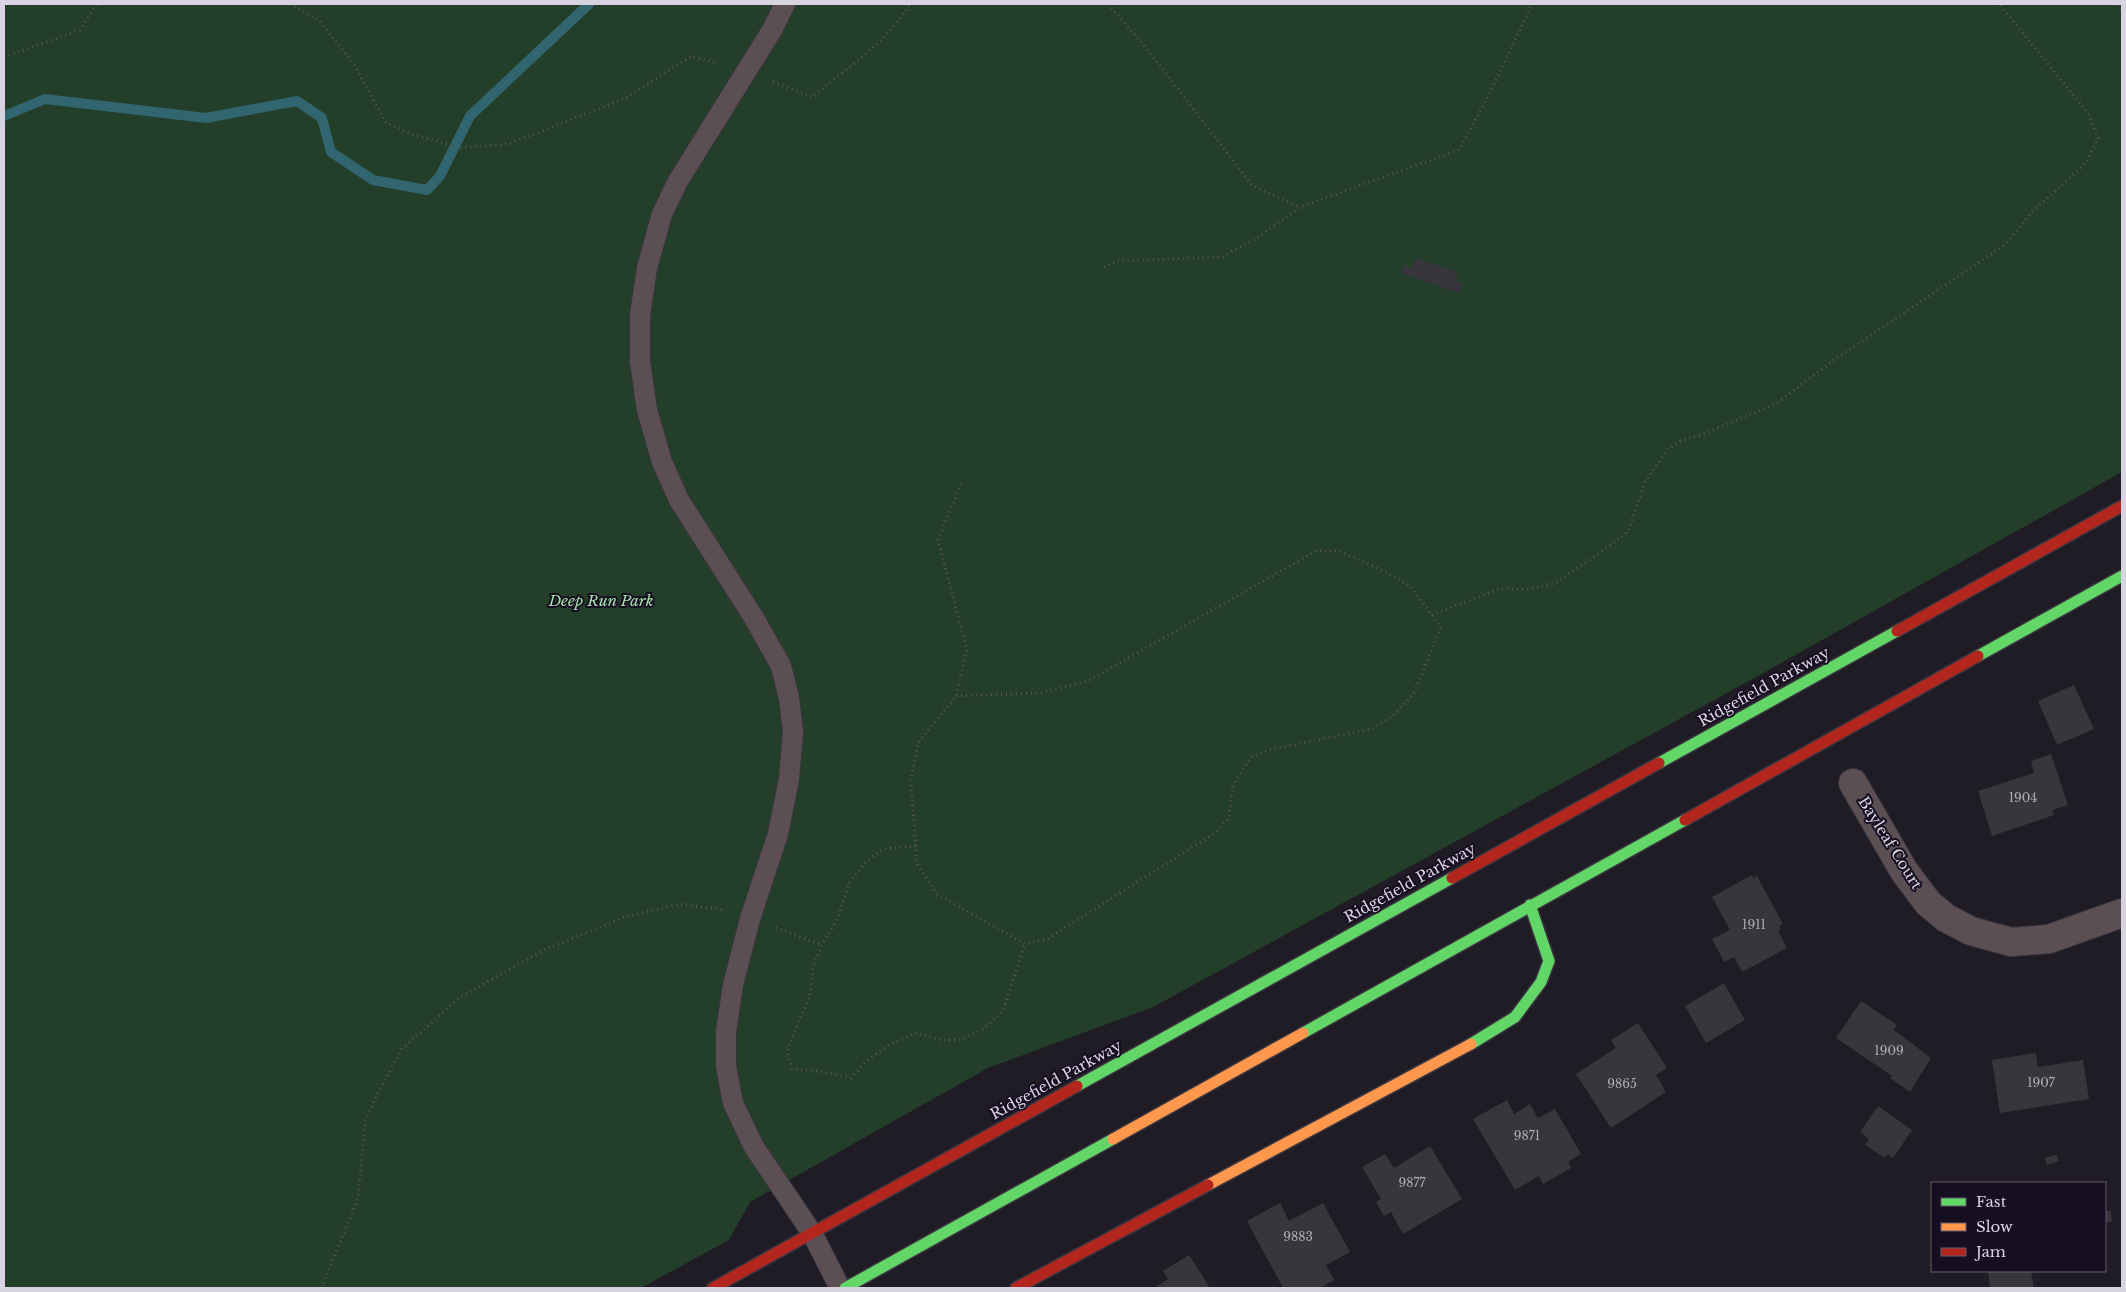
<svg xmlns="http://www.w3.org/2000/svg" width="2126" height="1292" font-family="'Libre Baskerville',serif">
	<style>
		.green { fill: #233e29 }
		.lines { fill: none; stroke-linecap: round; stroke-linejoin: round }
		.stream { stroke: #31656f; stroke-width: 10 }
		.building { fill: #38353d }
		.lane-casing { stroke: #3a363f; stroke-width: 22 }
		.street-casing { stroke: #3a363f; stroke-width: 30 }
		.fast-casing { stroke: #3a363f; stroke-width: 14 }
		.slow-casing { stroke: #3a363f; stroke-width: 14 }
		.jam-casing { stroke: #3a363f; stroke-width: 14 }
		.path { stroke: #5c545a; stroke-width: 3; stroke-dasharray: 1 4; stroke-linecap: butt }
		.lane { stroke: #5c4f54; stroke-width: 20 }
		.street { stroke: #5c4f54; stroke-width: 28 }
		.fast { stroke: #63d668; stroke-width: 11 }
		.slow { stroke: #ff974d; stroke-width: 11 }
		.jam { stroke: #b3261e; stroke-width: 11 }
		.labels { text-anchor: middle; stroke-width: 4; stroke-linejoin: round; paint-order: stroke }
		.number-label { font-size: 12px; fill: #b0acb7 }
		.park-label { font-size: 15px; font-style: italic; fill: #a6e1ae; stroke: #160e21 }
		.street-label { font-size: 15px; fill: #d8d3e0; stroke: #160e21 }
	</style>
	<rect width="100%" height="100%" fill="#201c26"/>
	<path class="green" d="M4,4h2118v468l-364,204 -605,331 -165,61 -238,134 -21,38 -88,48h-637z"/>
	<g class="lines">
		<path class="stream" d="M4,116l41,-17 161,19 91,-17 25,17 9,34 42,28 54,10 13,-14 30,-60 119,-112"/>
	</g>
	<path class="building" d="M1415,258l43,14 -3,9 8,2 -3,10 -59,-20 3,-8 8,3z
		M2074,685l20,44 -37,16 -19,-44z
		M2051,754l17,51 -16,5 2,5 -62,21 -14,-45 56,-18 -3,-12z
		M1752,875l1,3 4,-2 26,48 -4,2 2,4 -3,1 9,17 -45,24 -8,-15 -10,5 -12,-23 18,-9 -18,-33z
		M1724,983l21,37 -39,23 -21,-37z
		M1861,1001l36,24 -3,5 37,28 -21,34 -20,-14 2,-2 -56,-38z
		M1638,1023l29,45 -11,7 10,17 -55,36 -35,-54 40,-26 -5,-8z
		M2036,1053l2,14 45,-7 6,39 -89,14 -8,-53z
		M1507,1100l7,14 16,-10 8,14 17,-9 26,45 -13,8 3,6 -28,16 -4,-8 -24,14 -42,-71z
		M1878,1106l34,24 -19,28 -5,-4 -3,4 -20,-13 4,-6 -9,-7z
		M1430,1146l32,53 -59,35 -12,-22 -7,4 -8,-14 5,-3 -19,-32 23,-13 9,14z
		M2056,1155l3,6 -12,4 -2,-7z
		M1280,1203l9,18 34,-18 27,49 -24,13 8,15 -14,8h-37l-36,-67z
		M2105,1211h6l1,11h-7z
		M1189,1255l21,33h-56l14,-9 -5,-8z
		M1988,1271h43l3,17h-44z"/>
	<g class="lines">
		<g class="lane-casing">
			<path id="lane" d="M785,4l-13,26 -94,151 -16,33 -15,54 -7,47v47l7,48 15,52 17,38 75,118 27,48 8,32 4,34 -4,47 -11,55 -28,85 -17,66 -7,47v34l7,37 21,44 58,86 28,55"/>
		</g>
		<g class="street-casing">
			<path id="street" d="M1853,783l51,88 24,32 18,15 25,13 40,11 38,-3 73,-26"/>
		</g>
		<g class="fast-casing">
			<path id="fast" d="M1978,656l144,-80
				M1659,763l238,-132
				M1303,1033l382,-213
				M1471,1044l44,-27 26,-35 8,-21 -19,-56
				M1077,1086l375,-208
				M845,1288l268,-149"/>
		</g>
		<g class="slow-casing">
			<path id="slow" d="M1113,1139l190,-106
				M1208,1185l263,-141"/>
		</g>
		<g class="jam-casing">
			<path id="jam" d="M1897,631l225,-125
				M1685,820l293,-164
				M1452,878l207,-115
				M713,1288l364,-202
				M1016,1288l192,-103"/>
		</g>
		<path class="path" d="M290,4l30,17 35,45 31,57 26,11 48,14 49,-4 117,-46 65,-42 27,8
			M1108,4l35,40 110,142 46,21
			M2118,4l4,6
			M4,57l76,-27 17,-26
			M773,82l39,15c34,-28 75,-55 98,-93
			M1104,267l14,-6 104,-4 35,-19 43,-31 159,-57 31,-57 42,-89
			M1432,615l67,-26h30l27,-6 52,-36 20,-15 17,-50 23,-33 12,-8 21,-6 76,-32 54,-41 175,-118 26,-32 54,-49 12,-25 -10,-25 -89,-109
			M956,696l84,-3 48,-12 228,-130h23l47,21 24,14 31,41 -27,66 -21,23 -21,13 -103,21 -18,7 -18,28 -4,33 -14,15 -168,106 -22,5 -88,-50 -20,-30 -6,-84 7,-37 38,-47 11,-46 -29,-110 24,-58
			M916,846l-33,3 -18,14 -16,20 -12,36 -15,26 -9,22 -3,28 -23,55 5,19 27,2 32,7 16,-18 22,-15 27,-12 25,7h18l23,-10 21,-19 22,-67
			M776,928l46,17
			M321,1288l37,-89 7,-78 14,-30 23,-42 57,-51 85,-48 81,-33 55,-13 45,6"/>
		<use href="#lane" class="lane"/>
		<use href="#street" class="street"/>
		<use href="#fast" class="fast"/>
		<use href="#slow" class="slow"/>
		<use href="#jam" class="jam"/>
	</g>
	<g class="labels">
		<g class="number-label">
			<text x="2023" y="802">1904</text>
			<text x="1754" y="929">1911</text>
			<text x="1889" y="1055">1909</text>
			<text x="2041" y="1087">1907</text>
			<text x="1622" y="1088">9865</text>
			<text x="1527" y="1140">9871</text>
			<text x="1412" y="1187">9877</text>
			<text x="1298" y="1241">9883</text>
		</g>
		<g class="park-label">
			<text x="601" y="606">Deep Run Park</text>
		</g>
		<g class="street-label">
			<text transform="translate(1764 687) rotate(-29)" y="5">Ridgefield Parkway</text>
			<text transform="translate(1890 843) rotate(58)" y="5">Bayleaf Court</text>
			<text transform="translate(1410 883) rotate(-29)" y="5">Ridgefield Parkway</text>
			<text transform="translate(1056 1080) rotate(-29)" y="5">Ridgefield Parkway</text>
		</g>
	</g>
	<rect width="2126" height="1292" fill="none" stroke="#d8d3e0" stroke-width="10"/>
	<rect x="1931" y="1182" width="175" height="90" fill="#160e21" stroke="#645d6d"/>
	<rect x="1941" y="1198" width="25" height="8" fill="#63d668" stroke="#645d6d"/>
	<text x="1976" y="1207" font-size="15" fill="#d8d3e0">Fast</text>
	<rect x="1941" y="1223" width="25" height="8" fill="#ff974d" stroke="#645d6d"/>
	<text x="1976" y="1232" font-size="15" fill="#d8d3e0">Slow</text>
	<rect x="1941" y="1248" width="25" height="8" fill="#b3261e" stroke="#645d6d"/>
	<text x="1976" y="1257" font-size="15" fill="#d8d3e0">Jam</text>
</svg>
